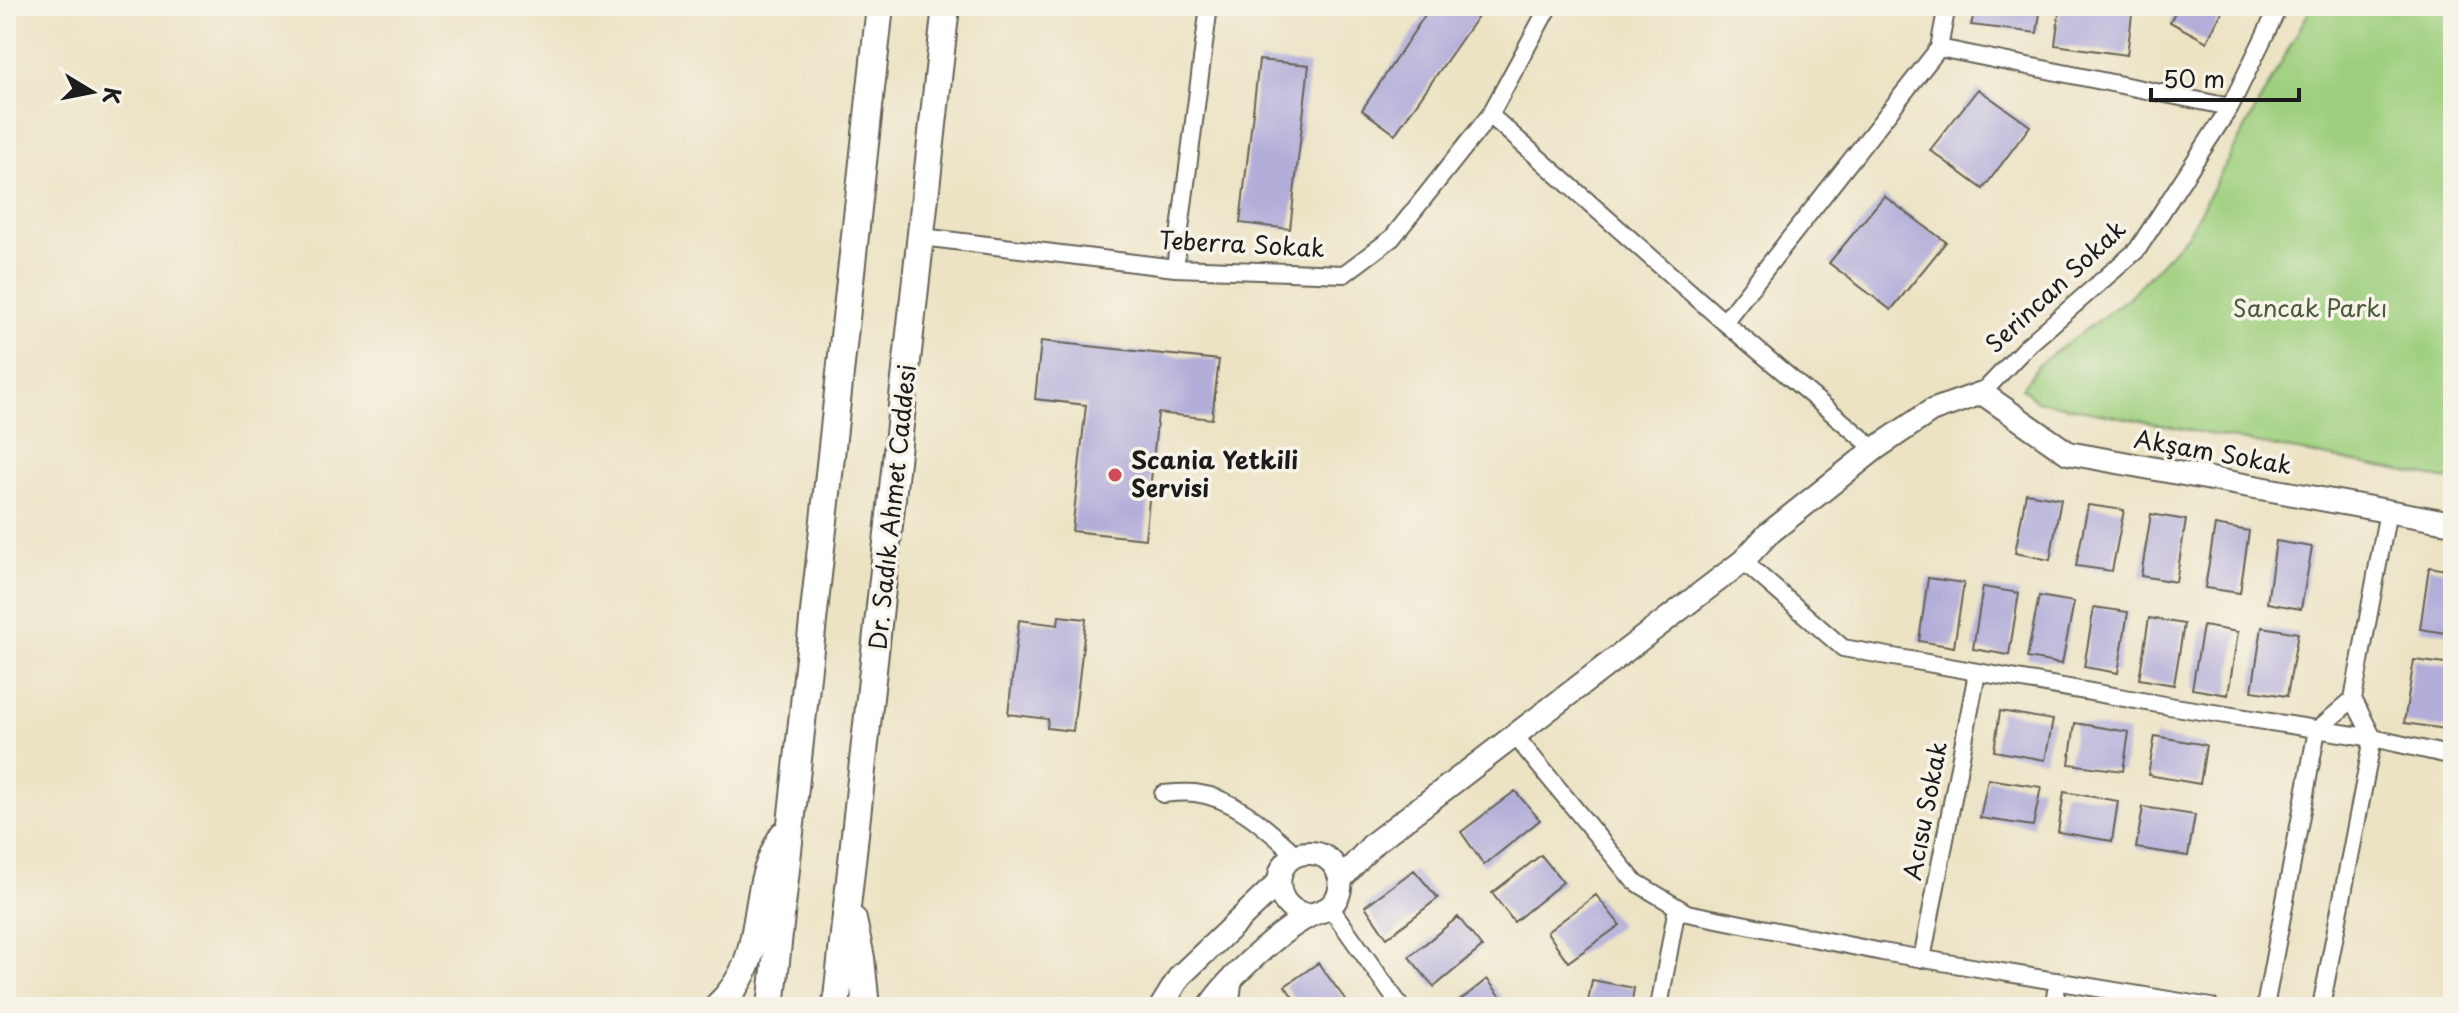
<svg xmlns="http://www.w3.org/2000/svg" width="2459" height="1013" font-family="'Playpen Sans',sans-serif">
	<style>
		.green { fill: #9ecf7e; stroke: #5d764d; stroke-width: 2 }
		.building { fill: #b2add9 }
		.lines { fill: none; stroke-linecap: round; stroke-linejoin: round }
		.minor-casing { stroke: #656257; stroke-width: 20 }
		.tertiary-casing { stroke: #656257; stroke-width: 26 }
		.primary-casing { stroke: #656257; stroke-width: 30 }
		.minor { stroke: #fff; stroke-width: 16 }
		.tertiary { stroke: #fff; stroke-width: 22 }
		.primary { stroke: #fff; stroke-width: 26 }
		.poi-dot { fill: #d1495b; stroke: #f7f3e8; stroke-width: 3 }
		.labels { text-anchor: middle; stroke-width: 7; stroke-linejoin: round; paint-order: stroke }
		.street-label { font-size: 24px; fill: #1c1c1c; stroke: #f7f3e8 }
		.park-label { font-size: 24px; fill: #4a5b3e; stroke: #f7f3e8 }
		.poi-label { font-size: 24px; font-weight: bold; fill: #1c1c1c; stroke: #f7f3e8; text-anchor: start }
	</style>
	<rect width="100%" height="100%" fill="#f7f3e8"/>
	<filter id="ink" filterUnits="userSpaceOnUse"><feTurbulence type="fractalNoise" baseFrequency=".0125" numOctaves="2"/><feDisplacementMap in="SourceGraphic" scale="16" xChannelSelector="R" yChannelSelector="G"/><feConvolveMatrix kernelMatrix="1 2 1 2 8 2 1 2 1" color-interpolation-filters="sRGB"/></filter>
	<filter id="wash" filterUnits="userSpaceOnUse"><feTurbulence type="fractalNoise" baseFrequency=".006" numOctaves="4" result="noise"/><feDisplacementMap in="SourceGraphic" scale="32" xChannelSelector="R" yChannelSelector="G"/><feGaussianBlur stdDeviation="1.8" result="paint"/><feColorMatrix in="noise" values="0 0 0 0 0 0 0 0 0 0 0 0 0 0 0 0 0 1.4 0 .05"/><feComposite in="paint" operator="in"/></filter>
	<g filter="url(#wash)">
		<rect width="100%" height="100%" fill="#ece3c4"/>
		<path class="green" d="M2312,6h141v475l-416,-80 -15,-13 17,-24 89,-66 59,-63z"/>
		<g id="blocks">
			<path class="building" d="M1431,6h54l-90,128 -33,-24z
				M1976,6h65l-4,27 -66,-8z
				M2060,6h73l-6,49 -72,-10z
				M2178,6h47l-18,36 -37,-20z
				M1259,60l50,5 -19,164 -50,-6z
				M1978,89l52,37 -47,63 -53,-39z
				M1884,196l62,46 -55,68 -62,-47z
				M1041,341l178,19 -7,59 -54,-6 -13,126 -73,-8 14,-126 -51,-6z
				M2026,493l35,6 -11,61 -35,-7z
				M2088,505l36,5 -12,61 -36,-5z
				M2151,514l35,6 -10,62 -35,-6z
				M2215,525l34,6 -9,62 -35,-5z
				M2276,541l36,6 -11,62 -34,-6z
				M2429,567l24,4v63l-33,-5z
				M1928,578l36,5 -10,64 -35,-6z
				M1983,587l36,6 -10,62 -36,-6z
				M2039,596l35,6 -12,62 -35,-6z
				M2094,607l34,5 -10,61 -34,-6z
				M1059,616l27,3 -13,112 -26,-3 1,-9 -40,-5 11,-94 39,5z
				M2149,618l35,6 -10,61 -35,-6z
				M2203,626l35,6 -10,63 -36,-6z
				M2262,627l36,6 -11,63 -35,-5z
				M2414,660l39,5v65l-49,-7z
				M2000,711l53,9 -8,40 -51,-9z
				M2075,723l54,9 -6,39 -54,-7z
				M2155,736l51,9 -6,39 -52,-9z
				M1988,779l53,8 -8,39 -53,-8z
				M1515,791l25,29 -56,45 -23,-33z
				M2064,792l54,9 -6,40 -54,-9z
				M2143,807l52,8 -7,41 -52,-8z
				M1541,855l22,27 -49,40 -22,-29z
				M1414,870l24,28 -51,40 -22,-32z
				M1596,895l24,30 -52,37 -21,-30z
				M1458,917l24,30 -48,40 -25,-30z
				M1318,963l33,44h-51l-15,-21z
				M1487,979l22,28h-57z
				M1592,980l42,8 -3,19h-44z"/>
		</g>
	</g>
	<g filter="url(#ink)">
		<use href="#blocks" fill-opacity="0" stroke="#656257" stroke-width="2"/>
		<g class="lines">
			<g class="minor-casing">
				<path id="minor" d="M1939,48l291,59
					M1490,115l234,207 151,127
					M922,237l253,31 169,6 48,-36 98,-123 59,-109
					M1175,268l34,-262
					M1724,322l215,-274 8,-42
					M1982,393l45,-47 110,-96 93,-143 49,-101
					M1743,561l100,87 332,59 198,31 80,18
					M1515,736l119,145 53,32 195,39 329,55
					M1163,794c10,-1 22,-2 32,-1 41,5 72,36 101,62
					M1330,907l71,100
					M1922,959l55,-286
					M1230,1007l4,-30
					M1659,1007l18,-100
					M2053,1007l5,-26
					M2265,1007l52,-277 36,-31
					M2321,1007l52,-269 -20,-39 35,-188"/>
			</g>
			<g class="tertiary-casing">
				<path id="tertiary" d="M1341,879l33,-36 369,-282 25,-27 107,-85 56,-38 51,-18 86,60 385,70
					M1161,1007l19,-31 99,-94
					M1209,1007c20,-30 68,-74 100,-91 9,-5 18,-4 26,-15 14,-20 -1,-48 -25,-48 -40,-2 -42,59 0,62"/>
			</g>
			<g class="primary-casing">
				<path id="primary" d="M853,920l8,38 5,49
					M717,1007c40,-37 36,-76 47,-126 4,-16 11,-32 19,-46
					M771,1007l109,-1001
					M836,1007l110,-1001"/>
			</g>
			<use href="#minor" class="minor"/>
			<use href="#tertiary" class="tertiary"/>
			<use href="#primary" class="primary"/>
		</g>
	</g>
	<circle class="poi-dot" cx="1115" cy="475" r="8"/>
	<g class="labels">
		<g class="street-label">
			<text transform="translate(1242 245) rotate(3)" y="8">Teberra Sokak</text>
			<text transform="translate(2056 287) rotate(-43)" y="8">Serincan Sokak</text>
			<text transform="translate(2213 453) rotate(10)" y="8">Akşam Sokak</text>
			<text transform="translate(893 507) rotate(-84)" y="8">Dr. Sadık Ahmet Caddesi</text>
			<text transform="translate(1926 811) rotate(-79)" y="8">Acısu Sokak</text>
		</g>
		<g class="park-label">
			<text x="2310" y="317">Sancak Parkı</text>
		</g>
		<g class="poi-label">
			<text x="1131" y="469">Scania Yetkili<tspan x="1131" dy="28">Servisi</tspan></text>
		</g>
	</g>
	<rect width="2459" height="1013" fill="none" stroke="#f7f3e8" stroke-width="32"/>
	<g transform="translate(92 92) rotate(100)" stroke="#f7f3e8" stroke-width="6" paint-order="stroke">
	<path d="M0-6L14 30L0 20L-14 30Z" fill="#1c1c1c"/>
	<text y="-12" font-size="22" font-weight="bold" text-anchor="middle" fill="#1c1c1c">K</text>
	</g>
	<path d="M2151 88v12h148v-12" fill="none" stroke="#1c1c1c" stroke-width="4"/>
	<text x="2163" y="88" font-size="24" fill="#1c1c1c" stroke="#f7f3e8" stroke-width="6" paint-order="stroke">50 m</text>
</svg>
